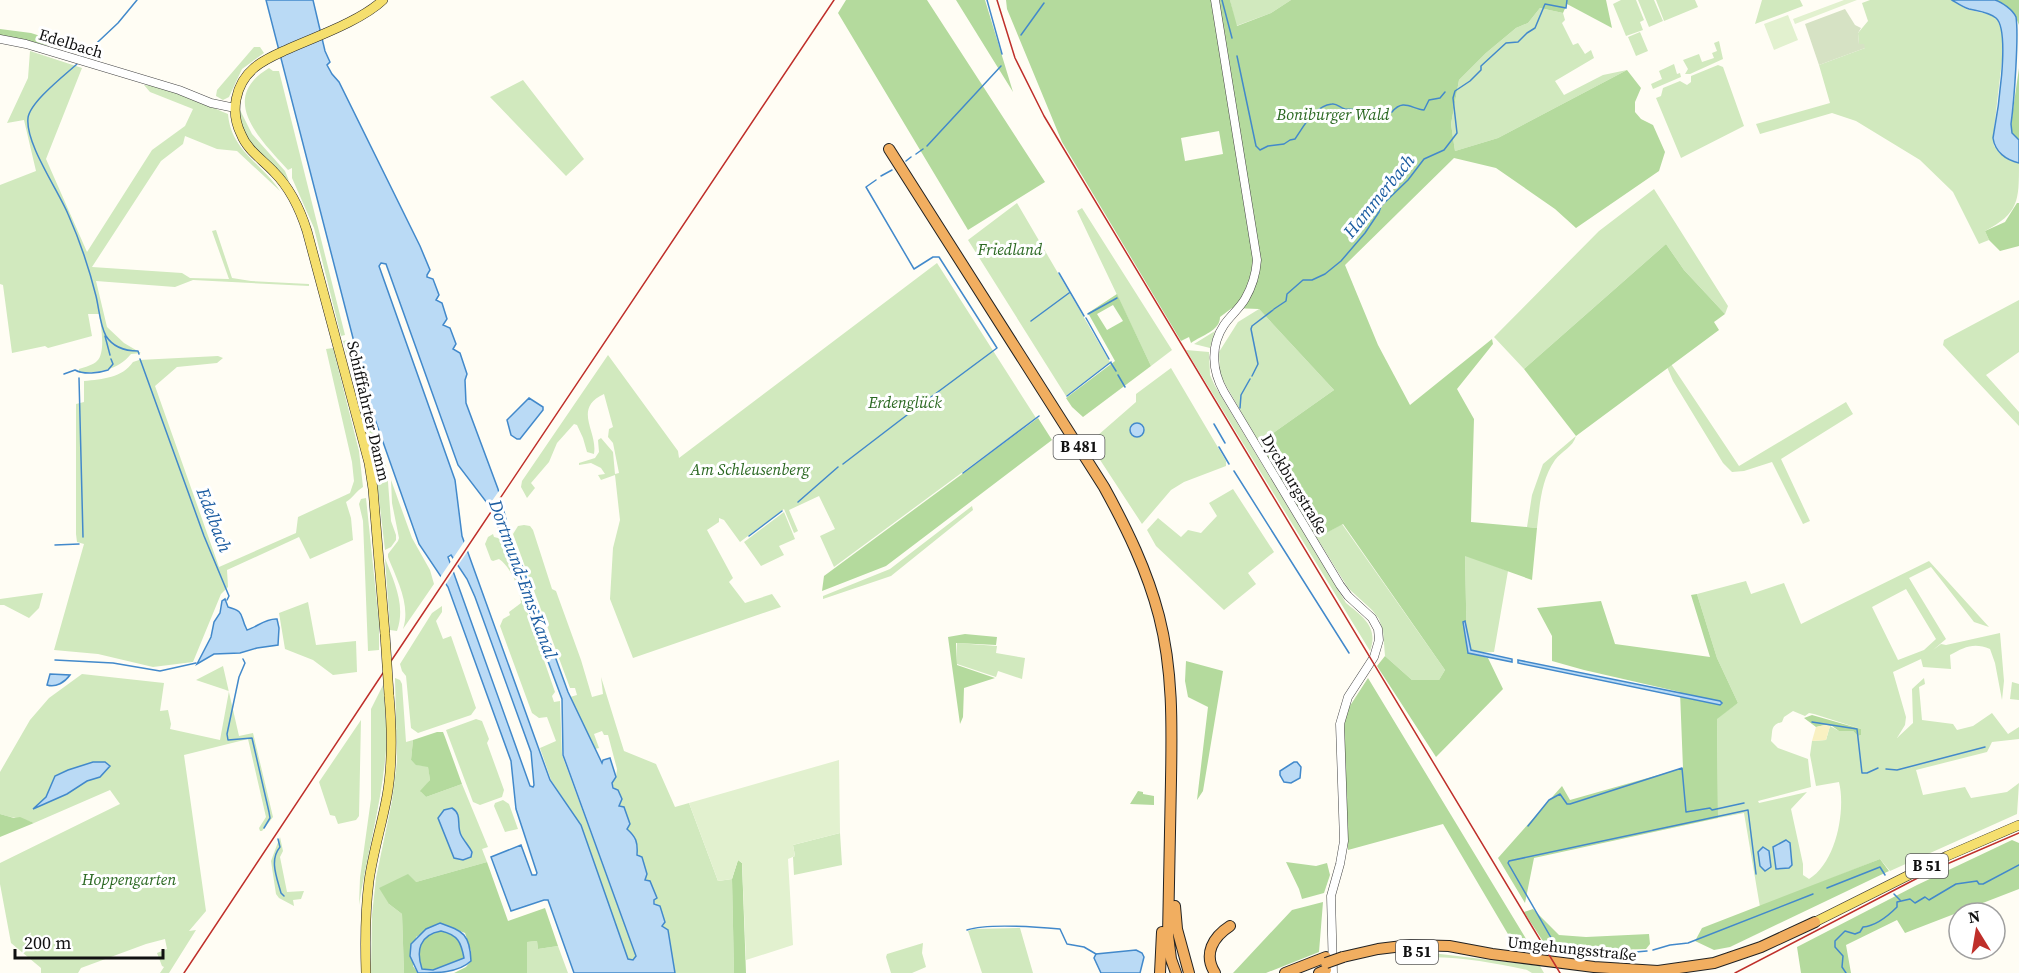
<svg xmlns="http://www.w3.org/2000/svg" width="2019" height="973" font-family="'Source Serif 4',serif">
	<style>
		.green { fill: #d1e9be; fill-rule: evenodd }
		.forest { fill: #b4da9d; fill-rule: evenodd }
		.sand { fill: #f9f1c2 }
		.cemetery { fill: #d6e2c4 }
		.pitch { fill: #e2f1cf }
		.water { fill: #badaf5; stroke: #4289cb; stroke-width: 1.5; fill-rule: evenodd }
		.pier { fill: #fffdf4 }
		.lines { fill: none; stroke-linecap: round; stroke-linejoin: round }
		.stream { stroke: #4289cb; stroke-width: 1.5 }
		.minor-casing { stroke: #444; stroke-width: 9 }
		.major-casing { stroke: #222; stroke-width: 10 }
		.highway-casing { stroke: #222; stroke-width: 12 }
		.minor { stroke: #fff; stroke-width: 8 }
		.major { stroke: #f5df6e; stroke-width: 9 }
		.highway { stroke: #f1ae60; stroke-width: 10 }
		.rail { stroke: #bf2f2a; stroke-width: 1.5 }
		.major-bridge-casing { stroke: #222; stroke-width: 10; stroke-linecap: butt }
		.highway-bridge-casing { stroke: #222; stroke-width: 12; stroke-linecap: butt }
		.major-bridge { stroke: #f5df6e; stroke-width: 9 }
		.highway-bridge { stroke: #f1ae60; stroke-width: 10 }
		.labels { text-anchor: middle; stroke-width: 6; stroke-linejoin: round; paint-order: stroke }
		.shield { fill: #fff; stroke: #585858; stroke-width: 1.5 }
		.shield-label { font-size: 15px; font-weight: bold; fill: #111 }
		.street-label { font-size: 16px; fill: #111; stroke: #fff }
		.park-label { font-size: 16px; font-style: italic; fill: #2a6821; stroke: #fff }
		.water-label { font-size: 18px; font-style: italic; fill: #1b5ca1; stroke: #fff }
	</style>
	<rect width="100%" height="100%" fill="#fffdf4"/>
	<path class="green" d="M1230,0h61l-20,13 -35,13z
		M1621,0h15l8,20 -4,2 3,8 -17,6 -13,-32z
		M1638,0h16l9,21 -14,6z
		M1656,0h39l3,7 -34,14z
		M1762,0h38l3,6 -48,18z
		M1870,0h82l14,9 26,6 5,4 5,12v29l-9,78 1,8 18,15 7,2c0,38 0,50 -34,68l4,9 -10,4 -26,-52 -33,-32 -64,-39 -24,-8 -72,21 -4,-10 74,-21 -11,-38 46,-17 -6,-3 -1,-12 10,-12 -6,-18z
		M1540,8l23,5 2,7 -3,3 11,22 5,-2 7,11 6,-4 3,8 -39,23 9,14 39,-20 24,-5 -129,68 -43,13 -4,-27 8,-44 27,-27 30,-25 12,-5z
		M1640,32l8,19 -12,5 -8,-19z
		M1719,41l4,18 -33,15h-5l3,-5 -5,-9 16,-6 3,8 12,-4 -2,-5 5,-2 -3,-8z
		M254,47h6l4,6 -22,16 -13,28 -6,3 -7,-4 1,-6z
		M30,51l52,17 -36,91 41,93 65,-102 33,-24 8,-17 -43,-17 -6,-7c28,2 58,18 84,29 3,37 34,49 52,77l-43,-40 -20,-2 -32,-13 -2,8 -22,17 -69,106 90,6 8,5 39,1 -17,-48 4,-1 16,48 19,3 58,3v2l-116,-6 -18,7 -79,-6 11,46 17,16 17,10 -10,1c-14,17 -32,18 -52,19v-4c6,-2 14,-4 18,-8 9,-8 4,-37 2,-47h-11l4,22 -44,12 -3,-2 -33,7 -9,-68 -3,-1v-99l36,-14 -12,-51 -17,3 21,-45z
		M1674,64l3,10 3,-1 1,4 -28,12 -2,-5 11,-5 -3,-8z
		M1718,65l5,2 21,59 -63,32 -25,-60 5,-2 2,-8 17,-7 7,4 4,-3v-6z
		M269,68l4,3h6l66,264 -4,1 -27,-108 -22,-50v-10l-4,2c-27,-30 -71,-71 -19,-102z
		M523,80l61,79 -18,17 -76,-79z
		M240,110l12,24 33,37 4,10c-20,-19 -50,-40 -49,-71z
		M1654,189l74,117 -3,8 -41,-44 -18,-26 -142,125 -30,-32 105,-106z
		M1017,203l93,159 -44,34 -98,-156z
		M1082,208l90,142 -21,16 -74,-155z
		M937,263l99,155 -202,149 -14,-31 15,-7 -16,-33 -30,14 9,21 -4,2 -10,-24 -44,33 -16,-22 -5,-2v4l-12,8 26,48 -4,4 16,21 27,-9 9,13 -148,51 -23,-59 3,-51 7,-28 -5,-45 -14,5 -3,-5 7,-1 -4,-6 -10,-5 -12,2v-2l16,-5 4,-6 -1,-12 3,-2 12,14 2,22 4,-1 -6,-30 -5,-6 1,-8 4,-2 -9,-33c-32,15 -6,37 -10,60l-7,-2 -4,-14 -6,-13 -3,-1 -17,19 -8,19 -18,21 4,5 -8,10 -6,-11 1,-6 86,-126 70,96 1,7z
		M2019,300v52l-33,23 33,37v14l-76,-81 1,-5z
		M1259,309l75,81 -75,53 -39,-68 -1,-23 19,-30z
		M1215,331l-5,17 -16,-4z
		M347,340l17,65 23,64 4,52 5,14v5l-5,7 -6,3 -11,-94 -6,-28 -25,-87z
		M333,348l26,103 4,36c-7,4 -10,11 -17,15l5,16 2,22 -43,19 -11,-22 -72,33 1,17 -7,7 -28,68 -40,5 -55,-13 -44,-4 30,-106 -7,-2 -1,-8v-130l8,-2v-21c19,-2 38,-3 49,-19l6,-2 79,-4 5,2 -6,5 -40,4 -22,19 64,181 77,-34 2,-16 52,-24 4,-12 -2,-19 -26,-113z
		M1186,350l23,2 1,23 5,11 131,217c16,13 33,24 24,48z
		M1671,364l68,102 107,-64 7,12 -72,45 29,62 -7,3 -31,-62 -28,9 -12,1 -9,-9 -50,-82 -6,-14z
		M1171,368l55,93v5l-42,16 -13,8 -29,34 -53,-81 47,-41v-8z
		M1576,436c-3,11 -14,15 -21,24 -14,20 -15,44 -18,68l-10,-1 5,-32 11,-31z
		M391,480l21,58 18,32 4,14 -31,45c8,-24 -6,-49 -15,-72v-3l10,-13 1,-3 -7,-35z
		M1233,489l41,63 -26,21 8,11 -32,26 -68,-64 -9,-16 11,-12 23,19 7,-7 13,3 16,-17 -8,-13z
		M366,498l13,125v27l-11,1 -5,-130 -4,-17 2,-5z
		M972,506l1,4 -82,66 -68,23v-3l67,-27z
		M784,512l11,27 -16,7 5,9 -23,11 -17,-24z
		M1342,524l103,146 -6,10h-27l-27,-24 -2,-25 -4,-12 -7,-9 -24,-22 -31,-50z
		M524,525l6,1 3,4 19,59 4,2 25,69 11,37 11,-3 -2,-17 23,74 32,13 19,43 14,-4 29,78 14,-2 2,94h-59l-7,-43h-3l-2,-5 2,-3 -5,-16 -4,-1 -11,-29 2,-2 -5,-17 -3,-1 -12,-29 3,-3 -6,-16 -4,-1 -1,-4 3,-4 -4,-8 -3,-1 -3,-7 4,-6 1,-8 -9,-34h-4l-2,-4 -8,3 5,14 -4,1 -25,-52 7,-2 -2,-7h-5l-57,-154 5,-8z
		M493,534l1,3 8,2 -2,3 4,3 51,147 -3,4 2,6 6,-1 2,54 74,201 -3,4 -5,-1 -48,-135 -29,-44 -11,-32 16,-7 -9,-24 -8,1 -7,-5 -32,-87 3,-7 7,-4 -1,-3 12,-9c-1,-14 -10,-36 -22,-44l-6,2 -2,-1 -6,-16 3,-7z
		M1465,555l43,16 -14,81 -27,1z
		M385,558c9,24 21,47 12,73l-7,-1z
		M1929,561l60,66 -15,-5 -43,-55 -22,11 37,61 -13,11 8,-6 5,1 54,-12 4,48 -2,19 -7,-37 -5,-14c-16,-7 -26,-2 -40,6l1,14 -28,-2 -2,-8 -28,13 13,45 -1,8 -8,13 16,-15 -1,-34 12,-11 1,6 -6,3 3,33 31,4 4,6 16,-4 19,-13 16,21 11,-7v12l-27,3 -5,10 -71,18 7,25 42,-8 6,11 36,-6 12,-9 -2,31 -127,57 -10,-12 -120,48 -16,-94 -26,5 -1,-100 21,-15 -21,-45 -20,-64 49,-13 5,13 33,-11 17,41zM1906,589l30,50 -12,11 -26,10 -26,-53zM1793,711l12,5 4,-3 5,1 47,15v6l-3,1 -5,-5h-14l-9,-5 -4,14 -14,1 -2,14 6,31 23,-4c7,29 -3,81 -30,97l-6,-4v-11l-12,-55 16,-17 -48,11 -1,-2 53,-14 -3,-28 -30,-11 -7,-7c2,-10 -1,-16 11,-19l2,-5z
		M43,593l-4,15 -10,10 -25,-13h-4v-6z
		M308,602l8,43 40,-4 1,31 -24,3 -20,-15 -28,-11 -6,-36z
		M442,606v6l-6,9 7,18 8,-3 25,72 -5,7 -53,18 -7,-5 -5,-52 -4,-5 -2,-7 32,-51z
		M957,643l40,3 -1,7 29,5 -3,21 -24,-8 -2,6 -39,-13z
		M223,666l16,70 14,-3 20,84 -11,14h-2l-1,-3 7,-11 -18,-78 -64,16 22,156 -17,20 7,-1 -27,43h-9l4,-6 -2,-1 -5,-13 10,-4 -2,-10 -19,5 -65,24 -3,5h-37v-5l-30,-25 -11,-59v-21l120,-59 -10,-14 -76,33c-12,-5 -22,-5 -34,-9v-42l30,-52 19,-22 33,-24 82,9 -4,28 8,-1 3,14 -1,5 50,11 9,-49 -33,-11z
		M395,678l5,2 2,4 4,58 7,-2 -2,20 6,5 11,1 2,14 -9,12 5,5 36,-13 26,63 -6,2 5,13 -71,20 -27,22 13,10 2,59h-33l1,-58 4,-37 16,-77 5,-39z
		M2012,682l7,2v16l-9,-1z
		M383,685c2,21 4,43 3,65 -4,52 -19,104 -27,155l1,-27 11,-79v-90z
		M476,719l6,2 7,18 -2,4 17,47 -2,7 -22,8 -7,-3 -27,-72z
		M361,720l-2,96 -3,4 -18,4 -3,-8 -5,-1 -11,-33z
		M503,800l6,4 9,25 -13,3 -11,-26 1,-3z
		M840,833l2,32 -48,10 -1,-18 2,-1 -2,-11z
		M280,837l3,14 -3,6 7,35 17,-1 -3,8 -8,1 1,6 -15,-8 -3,-4 -5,-33z
		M1020,928l13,45h-51l-14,-42 6,-2z
		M537,941l1,8 20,-3 10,27h-41v-31z
		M923,943l-1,10 4,14 -14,6h-21l-5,-16 1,-3z
		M1432,953l108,13 4,7h-12l-5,-3c-37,-8 -75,-15 -113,-12l-3,7 -1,-10z"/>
	<path class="forest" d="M846,0h81l118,182 -77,48 -130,-217z
		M956,0h29l28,92z
		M1006,0h224l7,26 34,-13 20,-13h315l6,28 -45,-24 -4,9 -23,-5 -12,15 -12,5 -30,25 -27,27 -8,44 4,27 43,-13 129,-68 14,18 -6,14v10l6,7 12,6 12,27 -6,19 -83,57 -21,-19 -59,-41 -42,-10 -109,107 33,80 32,60 82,-66 1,5 -36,45 17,30 -3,103 66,6 -5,52 -67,-24 2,96 21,6 15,31 -67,68 -59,-91 8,-10 27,24h27l6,-10 -102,-146 -26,14 -58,-95 75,-53 -75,-81 -27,-1 -12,9c0,14 -18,18 -29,26l-2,-6 -8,4 -119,-199 -55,-133zM1219,131l4,23 -38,7 -4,-23z
		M1994,0h25v25c-4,-13 -14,-18 -25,-25z
		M0,29l31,4 56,18c-29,-1 -58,-11 -87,-16z
		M2019,68v72l-7,-7 -1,-9z
		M2017,203h2v43l-19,5 -11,-11 -4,-9 20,-9z
		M1666,244l18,26 41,44 -11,8 5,8 -143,106 -52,-67z
		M1117,294l34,72 -68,51 -11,-10 -6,-9 49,-37 -27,-48zM1113,305l10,16 -16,9 -10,-16z
		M1038,418l14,22 -166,126 -64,25 2,-15z
		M1697,594l20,64 21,45 -21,16 1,99 -184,40 -9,45 -27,-45 64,-72 8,14 113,-32 -3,-76 -96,-22 -32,-9v-25l-15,-28 64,-7 14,43 95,13 -19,-62z
		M965,634l32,3 -1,8 -40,-2 1,22 38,13 -31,10 -1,29 -3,7 -12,-87z
		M1186,661l37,10 -20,120 -6,9 11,-93 -20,-10 -3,-16z
		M1368,678l163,269 -16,-1 -72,-122 -95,26 -5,-111 3,-27z
		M1812,715l49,14v6l-3,1 -5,-5h-14l-7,-5 -7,-1 -9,2 -12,-9z
		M437,732h6l2,5 17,47 -36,13 -6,-6 10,-11 -2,-13 -12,-2 -5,-5 2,-20z
		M1138,791l5,1v2l11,2v9l-24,-1z
		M0,814l14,4 6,-1 14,6 -34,14z
		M2012,840l7,3v46l-114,44 -8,-13 -51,25 5,28h-50l-4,-26 120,-62z
		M1880,859l9,12 -159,76 -16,3 -19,-9 7,-13z
		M738,860l4,3 4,110h-12l-2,-94z
		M487,862l21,59 37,-13 13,38 -20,3 -1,-8 -10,1v31h-73l12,-6 5,-6v-10l-6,-18 -25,-10 -24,14 -3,29 5,7h-14l-2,-59 -13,-10 -10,-16 29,-14 8,8z
		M1286,862l30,4 11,-3 3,12 -6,18 -22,6 -3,-10z
		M1323,902l-4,50 -53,21h-33l59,-63z
		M1533,909l26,26 27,2 63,-3 1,10 -4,5 -96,3 -26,-40z
		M441,931c17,4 20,11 23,27l-31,12 -11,-1c-6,-19 -4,-34 19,-38z"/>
	<path class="sand" d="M1825,725l5,1 -4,14 -14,1 4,-14z"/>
	<path class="cemetery" d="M1845,9l10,16 6,3 -3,5 1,11h5l1,4 -46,17 -14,-41z"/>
	<path class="pitch" d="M1844,0h13l-62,24 -2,-5z
		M1788,15l10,25 -24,10 -10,-26z
		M839,760l1,73 -47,12 2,11 -7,3 5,86 -47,15 -4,-97 -4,-3 -6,19 -14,2 -29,-78z"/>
	<path class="water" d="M266,0h47l12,51 5,11 -3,3 5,9 7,8 81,164 10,24 -3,5v2l6,2 6,16 -3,5 6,3 5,16 -4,6 7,3 6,16 -3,5 7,4 7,21 -2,6 1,23 32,86 10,38 60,165 34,71 1,-3 7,-2 6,19 -4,6 1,5 5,2 4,9 -3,7 5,1 6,17 -3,5c9,8 11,13 10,26l5,2 5,17 -2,6 5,1 7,17 -3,2v4l6,2 5,16 -3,4 6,4 7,43h-101l-26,-73h-4l-33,11 -20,-54 30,-12 11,30h4l1,-2 -21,-64 -5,-48 -63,-174 -29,-43 -48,-136zM381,263l5,1 72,201 33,43 71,191 1,56 73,201 -3,4 -5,-1 -47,-134 -31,-45 -88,-244 -7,-56 -76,-214zM451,555l16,24 8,18 56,155 3,33 -1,2 -3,-1 -82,-229z
		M1952,0c12,0 32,0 43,0 7,2 18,10 21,17 3,19 -2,85 -5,107l1,9 7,7v23c-13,-3 -24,-11 -26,-25 4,-21 18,-107 3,-120 -7,-6 -19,-7 -27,-9 -6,-2 -12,-6 -17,-9z
		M529,398l14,9v3l-23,29h-3l-6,-4 -4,-15z
		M1130 430a7 7 0 1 1 14 0a7 7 0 1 1-14 0Z
		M225,599l3,8c18,5 11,8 19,23 10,-3 19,-12 30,-11l2,9 -1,17 -21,3 -17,5 -26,1 -17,10 14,-27 3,-15 6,-9 2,-12z
		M1465,621l6,29 41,9v3l-44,-9 -5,-31z
		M1518,660l202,41 2,2 -2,2 -202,-42z
		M50,674l20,1c-5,7 -14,13 -23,10z
		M93,762h12l5,4 -10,11 -13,4 -20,13 -34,15 13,-12 9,-21 13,-6z
		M1294,762h3l4,5 -1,11 -9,5 -7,-1 -4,-7v-4z
		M452,808c11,7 4,17 9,27 3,6 8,11 11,17l-1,5 -8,3 -9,-2 -16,-40 6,-8z
		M1786,840l4,3 2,22 -3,3 -13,1 -3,-22z
		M1763,847l6,4 2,16 -6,4 -5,-5 -2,-14z
		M440,923c23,8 30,11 31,38 -13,12 -34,12 -53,12l-8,-17 1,-12 15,-15zM441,931c17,4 20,11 23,27l-31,12 -11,-1c-6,-18 -3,-34 19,-38z
		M1136,950l6,3 2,4 -4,16h-39l-7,-15 2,-4z"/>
	<path class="pier" d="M501,488l2,9 -12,18 -4,-7z
		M466,539l4,9 -14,20 -3,-5 2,7 -11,17 -5,-8z"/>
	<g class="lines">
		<path class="stream" d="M987,0l15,54
			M1222,0l10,38
			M1021,35l23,-32
			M83,56l35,-33 19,-23
			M1237,56l19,90 4,4 8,-4 16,-2 6,-4 5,-1c9,-13 19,-33 37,-35 5,-1 8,4 13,5 9,1 19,0 28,0 6,1 12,3 19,3 11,-14 20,-3 32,-2l5,-10 11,-2 5,-6
			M77,64c-12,11 -47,38 -49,54 -3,25 30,72 40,96 12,27 21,54 28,82 3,12 4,30 10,40 7,11 20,15 32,15l1,3
			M927,146l74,-80
			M916,154l7,-5
			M906,161l5,-4
			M881,176l11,-6
			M876,180l-10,7 48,82 19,-12h6l58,91 -70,52
			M1059,273l25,43
			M1274,309l12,-8 1,-7 16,-14h9l13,-6 16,-13 24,-28 14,-21 2,-6 27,-26 16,-21 20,-9 13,-17 -4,-35 2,-7 15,-10 11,-11v-4l25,-23 12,-1 9,-9 8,-5 10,-24 21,4 1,-8
			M1088,314l29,-16
			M1086,318l23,41
			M1031,321l38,-28
			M105,336l5,19
			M140,359l64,177 25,60 -2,4
			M1111,363l5,8
			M64,374l11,-4c9,5 24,3 33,0l5,-6 -2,-5
			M1118,375l7,12
			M1252,376l6,-12 -7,-35 1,-3 21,-16
			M79,378l4,159
			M1067,396l44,-34
			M1240,408l1,-13 9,-16
			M1214,424l11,19
			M1219,447l10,17
			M843,464l64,-49
			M1234,471l115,182
			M963,473l76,-57
			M798,502l40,-35
			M749,536l33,-25
			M55,545l24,-1
			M243,659l2,4 -6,14 -12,57 1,6 24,-2 17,74 1,6 -6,10
			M55,660l58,3 47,8 36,-8
			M1812,722l45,7 5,44h5l11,-5
			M1886,769l11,1 88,-23
			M1748,810l8,64
			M1528,826l21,-26 11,-6 7,10h3l112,-36 4,44 24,-4 2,2 32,-7
			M278,839l2,8c-11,13 -3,31 1,46l3,3
			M1827,888l53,-21 5,8
			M1894,894l6,6
			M967,930c21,-7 70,-3 93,-1l7,15 17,3 12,7
			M1653,950l17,-5 18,-2 125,-49
			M1557,951l56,3 34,-3
			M1561,955l-53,-92 1,-2 239,-51
			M1846,973l-4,-6 1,-11 -8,-9v-6l10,-10 10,3 5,-2 3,-5c13,-1 25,-11 34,-20v-5l13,-3 5,4 10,-6 4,3 27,-16 21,-3 2,3h4l36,-19"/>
		<g class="minor-casing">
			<path id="minor" d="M1215,0l42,260c-1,14 -5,27 -12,39 -6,10 -15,17 -21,26 -14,21 -12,46 0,67l116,193 8,11 24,22 6,11 1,11 -5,17 -26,40 -8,27 4,117 -4,23 -9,32 2,77
				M0,39l26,5 153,46 32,13 24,5"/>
		</g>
		<g class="major-casing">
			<path id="major" d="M383,0c-22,21 -68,37 -97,50 -11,5 -23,10 -32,18 -19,16 -24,44 -13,66 6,16 22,26 33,38 16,16 26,37 33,59l62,232 4,26 12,145
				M1815,922l132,-66 72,-31
				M366,973c-1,-31 -1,-61 3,-92 4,-29 13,-57 18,-85 6,-33 5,-67 2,-101"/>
		</g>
		<g class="highway-casing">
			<path id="highway" d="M889,149l215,338c23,42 43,83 55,129 14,54 13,109 12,164 -1,51 -2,103 -3,155l3,24 5,14
				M1175,906l2,23 12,44
				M1343,957l35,-8 33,-4 38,1 43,8 102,13 64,4 56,-8 47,-16 54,-25
				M1160,973l2,-41
				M1215,973c-12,-19 -2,-36 15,-47
				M1285,973l41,-16
				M1319,973l7,-3"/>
		</g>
		<use href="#minor" class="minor"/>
		<use href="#major" class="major"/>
		<use href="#highway" class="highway"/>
		<path class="rail" d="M997,0l18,58 29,58 516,857
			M184,973l193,-291 457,-682
			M1735,973l198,-103 86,-37"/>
		<g class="major-bridge-casing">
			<path id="major-bridge" d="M385,634l4,61"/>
		</g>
		<g class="highway-bridge-casing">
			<path id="highway-bridge" d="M1326,963l17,-6"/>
		</g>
		<use href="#major-bridge" class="major-bridge"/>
		<use href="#highway-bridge" class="highway-bridge"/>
	</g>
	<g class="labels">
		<g class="shield">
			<rect x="1053.5" y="435" width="51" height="24" rx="4.5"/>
			<rect x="1906" y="854" width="42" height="24" rx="4.5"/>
			<rect x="1396" y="940" width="42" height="24" rx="4.5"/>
		</g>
		<g class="shield-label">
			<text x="1079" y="452">B 481</text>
			<text x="1927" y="871">B 51</text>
			<text x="1417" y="957">B 51</text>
		</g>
		<g class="street-label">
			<text transform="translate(71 43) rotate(17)" y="6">Edelbach</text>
			<text transform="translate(369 411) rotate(77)" y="6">Schifffahrter Damm</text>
			<text transform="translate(1295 484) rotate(59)" y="6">Dyckburgstraße</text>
			<text transform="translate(1572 948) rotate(6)" y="6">Umgehungsstraße</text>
		</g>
		<g class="park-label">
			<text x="1333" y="120">Boniburger Wald</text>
			<text x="1010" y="255">Friedland</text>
			<text x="905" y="408">Erdenglück</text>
			<text x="750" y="475">Am Schleusenberg</text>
			<text x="129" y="885">Hoppengarten</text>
		</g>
		<g class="water-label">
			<text transform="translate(1379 196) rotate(-51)" y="6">Hammerbach</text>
			<text transform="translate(214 520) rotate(69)" y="6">Edelbach</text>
			<text transform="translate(523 579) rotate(70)" y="6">Dortmund-Ems-Kanal</text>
		</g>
	</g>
	<g transform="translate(1977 931) rotate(349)"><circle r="28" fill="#ffffff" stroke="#a0a0a0" stroke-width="1.5"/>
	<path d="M0-4.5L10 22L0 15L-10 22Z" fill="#bf2f2a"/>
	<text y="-9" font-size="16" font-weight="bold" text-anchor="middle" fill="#111111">N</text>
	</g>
	<path d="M15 949v9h148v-9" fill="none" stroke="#111111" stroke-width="3"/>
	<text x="24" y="949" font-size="18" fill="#111111" stroke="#ffffff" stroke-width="4.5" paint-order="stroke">200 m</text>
</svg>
